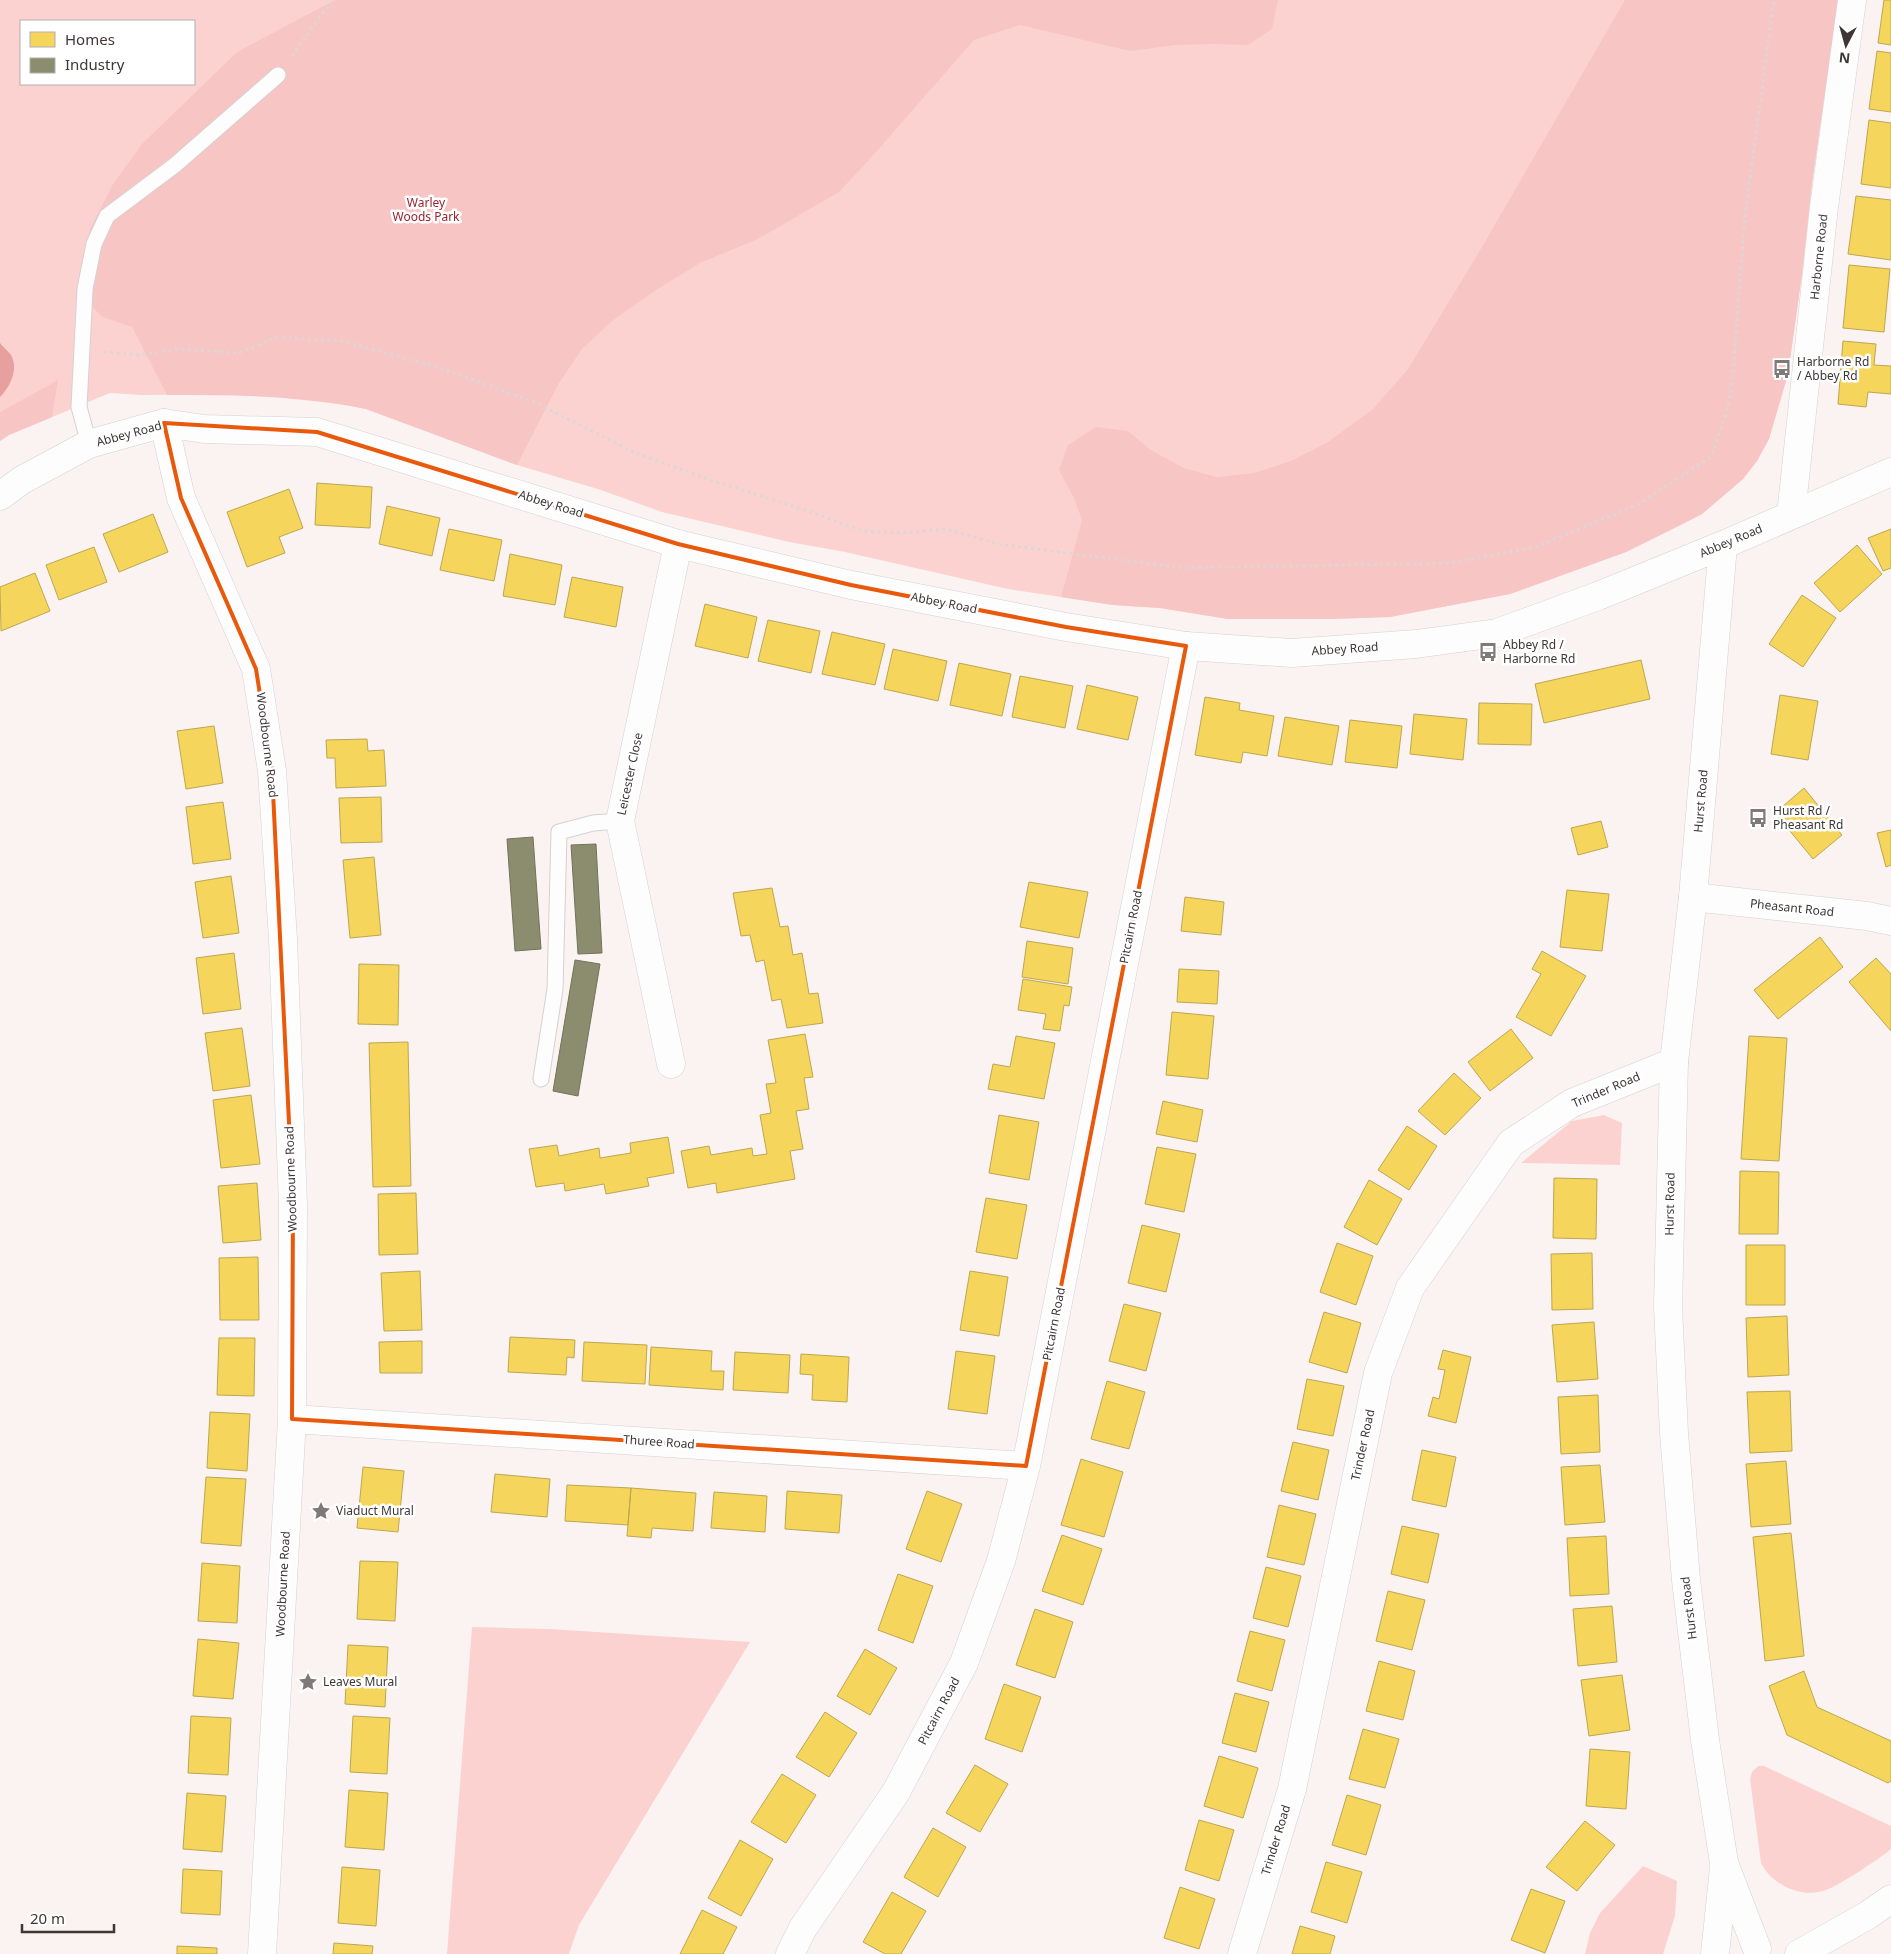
<svg xmlns="http://www.w3.org/2000/svg" width="1891" height="1954" font-family="'Noto Sans',sans-serif">
	<style>
		.green { fill: #fcd2d0; fill-rule: evenodd }
		.forest { fill: #f7c6c4 }
		.water { fill: #e8a09f }
		.homes { fill: #f6d55c; stroke: #bea651 }
		.industry { fill: #8c8c6e; stroke: #74725d }
		.lines { fill: none; stroke-linecap: round; stroke-linejoin: round }
		.lane-casing { stroke: #d7d0d0; stroke-width: 17 }
		.street-casing { stroke: #d7d0d0; stroke-width: 29 }
		.secondary-casing { stroke: #d7d0d0; stroke-width: 29 }
		.path { stroke: #dad8d7; stroke-width: 3; stroke-dasharray: 2.5 4; stroke-linecap: butt }
		.lane { stroke: #fefdfd; stroke-width: 15 }
		.street { stroke: #fefdfd; stroke-width: 28 }
		.secondary { stroke: #fefdfd; stroke-width: 28 }
		.marked { fill: none; stroke: #e8590c; stroke-width: 4; stroke-linejoin: round }
		.labels { text-anchor: middle; stroke-width: 5; stroke-linejoin: round; paint-order: stroke }
		.park-label { font-size: 12px; fill: #99222d; stroke: #fff }
		.street-label { font-size: 12px; fill: #3d3736; stroke: #fff }
		.poi-label { font-size: 12px; fill: #3d3736; stroke: #fff; text-anchor: start }
	</style>
	<rect width="100%" height="100%" fill="#faf3f2"/>
	<path class="green" d="M0,0h1838l-26,183 -10,91 -14,100 -19,65 -12,22 -14,18 -41,35 -21,11 -55,27 -116,42 -120,23 -61,2h-101l-68,-11 -47,-3 -52,-8 -53,-8 -163,-37 -56,-10 -127,-30 -61,-22 -84,-25 -151,-56 -26,-5 -66,-7 -53,-3 -80,1 -31,-2 -101,42 -9,6zM21,21h173v63h-173z
		M1604,1115l18,8 -2,42 -99,-2 51,-42z
		M472,1627l78,2 200,13 -171,283 -10,29h-122z
		M1758,1766h6l127,60v23c-10,9 -53,37 -65,41 -24,9 -54,-5 -65,-27l-11,-84 2,-7z
		M1643,1866l34,15 -2,35 -12,38h-78l5,-21 10,-20z"/>
	<path class="forest" d="M335,0h943l-6,29 -24,16 -34,-1 -38,1 -46,6 -110,-26 -46,15 -105,120 -30,32 -81,47 -58,24 -47,29 -42,30 -29,27 -23,34 -42,82 -151,-56c-65,-14 -133,-14 -199,-14l-35,-68 -30,-10 -23,-25 11,-63 23,-45 29,-40 95,-92z
		M1625,0h213l-26,183 -10,91 -14,100 -19,65 -12,22 -14,18 -41,35 -76,38 -116,42 -120,23 -61,2h-101l-68,-11 -47,-3 -52,-8 21,-77 -8,-22 -15,-28 9,-25 28,-18 32,4 23,19 33,18 33,9 37,-4 37,-12 37,-19 45,-33 35,-40 71,-117z
		M58,380l-6,37 -43,18 -9,6v-29z"/>
	<path class="water" d="M0,343c3,4 8,8 11,12 8,14 -1,32 -11,42z"/>
	<path class="homes" d="M1884,0h7v45l-13,-2z
		M1877,51l14,2v59l-22,-3z
		M1869,120l22,3v65l-30,-4z
		M1856,196l35,4v60l-43,-6z
		M1849,265l41,4 -6,63 -41,-4z
		M1843,341l33,3 -2,21 17,1v28l-23,-2 -2,15 -28,-3z
		M317,483l55,4 -2,41 -55,-3z
		M289,489l14,39 -24,9 6,16 -38,14 -20,-55z
		M387,506l53,12 -8,38 -53,-12z
		M153,514l15,38 -49,20 -16,-38z
		M449,529l53,11 -8,41 -54,-11z
		M1891,529v39l-8,3 -15,-33z
		M1857,545l25,29 -42,38 -26,-29z
		M94,547l13,35 -48,18 -13,-35z
		M510,554l52,11 -7,40 -52,-9z
		M35,573l15,38 -49,20 -1,-44z
		M572,577l51,10 -7,40 -52,-10z
		M1802,595l34,23 -33,49 -34,-23z
		M705,604l52,13 -9,41 -53,-12z
		M768,620l52,11 -9,42 -53,-12z
		M832,632l53,12 -10,41 -53,-11z
		M893,649l54,12 -9,40 -54,-12z
		M1641,660l9,39 -106,24 -9,-39z
		M959,663l52,11 -9,42 -52,-11z
		M1020,676l53,10 -8,42 -53,-11z
		M1087,685l51,12 -10,43 -51,-11z
		M1780,695l38,6 -10,59 -37,-6z
		M1205,697l35,6 -1,7 35,6 -7,40 -24,-4 -2,11 -46,-8z
		M1479,703l53,1 -1,41 -53,-1z
		M1414,714l53,5 -4,41 -53,-6z
		M1285,717l54,9 -7,39 -54,-9z
		M1350,720l52,6 -5,42 -52,-6z
		M214,726l9,57 -37,6 -9,-58z
		M367,739l1,12 16,-1 2,36 -50,2 -1,-30h-8l-1,-18z
		M1804,788l38,47 -29,24 -38,-46z
		M381,797l1,45 -41,1 -2,-45z
		M223,802l8,57 -38,5 -7,-57z
		M1601,821l7,26 -30,8 -7,-27z
		M1891,830v35l-5,2 -9,-34z
		M374,857l7,78 -31,3 -7,-78z
		M231,876l8,57 -36,5 -8,-56z
		M1029,882l59,10 -9,46 -59,-11z
		M772,888l8,39 8,-1 5,29 9,-2 7,41 9,-1 5,30 -36,5 -6,-29 -9,2 -8,-41 -8,2 -6,-27 -9,1 -8,-43z
		M1567,890l42,4 -7,57 -42,-4z
		M1185,897l39,5 -3,33 -40,-4z
		M1820,937l23,30 -65,52 -24,-29z
		M1027,941l46,7 -5,36 -46,-7z
		M1542,951l44,25 -35,60 -35,-19 25,-43 -9,-5z
		M234,953l7,56 -38,5 -7,-56z
		M1876,958l15,16v57l-42,-49z
		M359,964l40,1 -1,60 -40,-1z
		M1179,969l40,2 -2,33 -40,-2z
		M1023,979l49,8 -3,19 -5,-1 -4,26 -17,-2 3,-15 -28,-4z
		M1172,1012l42,4 -6,63 -42,-4z
		M242,1028l8,58 -37,5 -8,-58z
		M1511,1029l22,29 -43,33 -22,-29z
		M805,1034l8,43 -9,1 5,31 -13,2 7,38 -13,2 5,28 -78,14 -1,-10 -28,5 -7,-37 28,-5 2,9 41,-7 1,8 14,-2 -7,-39 11,-2 -5,-29 10,-1 -8,-43z
		M1016,1036l39,7 -11,56 -56,-10 5,-25 17,3z
		M1749,1036l38,2 -8,123 -38,-2z
		M408,1042l3,144 -38,1 -4,-144z
		M1454,1073l27,25 -36,37 -27,-24z
		M251,1095l9,69 -39,4 -8,-68z
		M1163,1101l40,9 -6,32 -41,-8z
		M999,1115l40,7 -10,58 -40,-7z
		M1407,1126l30,20 -28,44 -31,-20z
		M668,1137l6,36 -27,5 2,8 -43,8 -2,-10 -39,7 -1,-8 -28,4 -7,-38 28,-4 2,11 40,-8 1,10 31,-5 -1,-10z
		M1157,1147l39,7 -12,58 -39,-8z
		M1740,1171l39,1 -1,62h-39z
		M1554,1178l43,1 -1,60 -43,-1z
		M1369,1180l33,19 -25,46 -33,-18z
		M257,1183l4,57 -38,3 -5,-57z
		M416,1193l2,61 -39,1 -1,-61z
		M986,1198l41,7 -10,54 -41,-7z
		M1142,1225l38,9 -14,58 -38,-9z
		M1337,1243l36,13 -17,49 -36,-13z
		M1746,1245h39v60h-39z
		M1592,1253l1,56 -41,1 -1,-56z
		M258,1257l1,63h-39l-1,-62z
		M420,1271l2,59 -38,1 -3,-58z
		M970,1271l38,6 -9,59 -39,-6z
		M1124,1304l37,9 -15,58 -37,-10z
		M1324,1312l37,11 -14,50 -38,-11z
		M1787,1316l2,59 -41,2 -2,-59z
		M1594,1322l4,57 -41,3 -5,-57z
		M510,1337l65,3 -1,18 -7,-1 -1,18 -58,-3z
		M219,1338h36l-1,58 -37,-1z
		M422,1341v32h-42l-1,-31z
		M584,1342l63,3 -2,39 -63,-3z
		M651,1347l61,4 -1,20h13l-1,19 -74,-5z
		M1443,1350l28,7 -15,66 -28,-7 5,-19 6,2 6,-29 -7,-1z
		M956,1351l39,5 -8,58 -39,-5z
		M735,1352l55,3 -2,38 -55,-3z
		M801,1354l48,3 -2,45 -35,-2 1,-25 -13,-1z
		M1307,1379l37,7 -11,50 -36,-7z
		M1107,1381l38,11 -16,57 -38,-10z
		M1790,1391l2,60 -42,2 -3,-61z
		M1598,1395l2,57 -39,2 -3,-57z
		M210,1412l40,2 -3,57 -40,-3z
		M1293,1442l36,8 -11,50 -37,-9z
		M1422,1450l34,7 -10,50 -34,-7z
		M1081,1459l42,13 -19,65 -43,-12z
		M1786,1461l5,63 -40,3 -5,-63z
		M1600,1465l5,57 -40,3 -4,-58z
		M363,1467l41,4 -6,61 -41,-4z
		M495,1474l55,5 -3,38 -56,-5z
		M206,1477l40,2 -5,67 -40,-3z
		M567,1485l64,3 -3,37 -63,-4z
		M631,1488l65,5 -3,38 -41,-3 -1,10 -24,-2z
		M787,1491l55,4 -3,38 -54,-4z
		M927,1491l35,13 -21,58 -35,-13z
		M714,1492l53,4 -2,36 -54,-4z
		M1279,1505l37,9 -12,51 -37,-8z
		M1402,1526l37,8 -11,49 -37,-9z
		M1791,1533l13,123 -39,5 -12,-124z
		M1062,1535l40,14 -19,56 -41,-14z
		M1606,1536l3,58 -39,2 -3,-58z
		M360,1561l38,1 -3,59 -38,-2z
		M202,1563l38,3 -3,57 -39,-2z
		M1266,1567l35,9 -13,51 -35,-9z
		M898,1574l35,12 -20,57 -35,-13z
		M1388,1591l37,9 -13,50 -36,-9z
		M1612,1606l5,56 -39,4 -5,-57z
		M1035,1609l38,13 -18,56 -39,-13z
		M1250,1631l35,9 -13,51 -35,-10z
		M198,1639l41,4 -6,56 -40,-3z
		M348,1645l40,2 -3,60 -40,-3z
		M865,1649l32,19 -27,47 -33,-19z
		M1379,1661l36,10 -12,49 -37,-9z
		M1804,1671l13,36 74,34v40l-3,2 -101,-48 -18,-49z
		M1622,1675l8,55 -41,6 -8,-56z
		M1004,1684l37,13 -19,55 -37,-13z
		M1235,1693l34,9 -13,50 -34,-9z
		M825,1712l32,21 -28,44 -33,-20z
		M191,1716l40,2 -3,57 -40,-2z
		M353,1716l37,2 -3,56 -37,-2z
		M1363,1729l36,10 -14,49 -36,-9z
		M1590,1749l40,3 -4,57 -40,-3z
		M1219,1756l39,12 -15,50 -39,-12z
		M975,1765l33,19 -28,48 -34,-19z
		M782,1774l34,21 -30,48 -35,-21z
		M349,1790l39,3 -4,57 -39,-3z
		M187,1793l39,3 -4,56 -39,-3z
		M1347,1795l34,10 -15,50 -34,-10z
		M1199,1820l35,10 -15,51 -34,-11z
		M1585,1821l30,24 -38,46 -31,-24z
		M933,1828l33,19 -28,50 -34,-20z
		M740,1840l33,19 -32,57 -33,-18z
		M1326,1862l36,10 -15,51 -36,-11z
		M342,1867l38,3 -4,56 -38,-3z
		M183,1869l39,2 -2,44 -39,-2z
		M1180,1887l35,12 -16,50 -35,-11z
		M1531,1889l34,12 -20,52 -34,-13z
		M892,1892l34,19 -25,43h-16l-22,-12z
		M702,1910l35,17 -14,27h-43z
		M1300,1926l35,10 -5,18h-38z
		M334,1943l39,3 -1,8h-39z
		M177,1946l40,2v6h-40z"/>
	<path class="industry" d="M533,837l8,112 -26,2 -8,-112z
		M596,844l6,109 -24,1 -7,-109z
		M575,960l25,4 -22,132 -25,-5z"/>
	<g class="lines">
		<g class="lane-casing">
			<path id="lane" d="M89,444l-10,-37 6,-118 9,-45 13,-28 68,-51 103,-90
				M541,1079l14,-90 4,-157 34,-9 27,-2"/>
		</g>
		<g class="street-casing">
			<path id="street" d="M164,423l17,75 75,171 16,102 11,168 10,266 -1,214 -30,535
				M1693,897l174,19 24,5
				M671,1064l-51,-243 58,-277
				M292,1419l734,47
				M790,1954l13,-26 93,-136 68,-129 37,-102 25,-95 160,-820
				M1242,1954l50,-165 86,-416 32,-85 101,-145 61,-40 102,-41"/>
		</g>
		<g class="secondary-casing">
			<path id="secondary" d="M0,496l22,-16 67,-36 75,-21 40,6 113,3 361,112 173,41 215,42 120,19 106,7 124,-9 81,-11 101,-37 125,-51 168,-73
				M1791,515l33,-308 28,-207
				M1723,545l-30,352 -19,165 -6,245 6,126 12,147 19,160 19,123 33,86
				M1715,1954l9,-86
				M1799,1954l69,-39 23,-16"/>
		</g>
		<path class="path" d="M292,56l40,-56
			M104,352l36,3 39,-6 60,4 38,-16 66,4 97,27 92,33 104,52 75,27 94,30 58,21 38,2 45,-4 52,15 185,24 268,-5 84,-16 102,-42 74,-48 15,-43 6,-28 13,-171 29,-215"/>
		<use href="#lane" class="lane"/>
		<use href="#street" class="street"/>
		<use href="#secondary" class="secondary"/>
	</g>
	<path class="marked" d="M164,423l153,9 361,112 173,41 215,42 120,19 -160,820 -734,-47 1,-214 -21,-434 -16,-102 -75,-171z"/>
	<defs>
		<g id="bus-bare" transform="scale(1.5)"><path d="M-5-6H5V4H4V6H2V4H-2V6H-4V4H-5ZM-3.5-4V0h7V-4ZM-3.5 1.2v1.5H-2V1.2ZM2 1.2v1.5H3.5V1.2Z" fill="#7f7978" stroke="#fff" stroke-width="2.5" paint-order="stroke"/></g>
		<g id="sight-bare" transform="scale(1.5)"><path d="M0-6L1.8-2.2L6-1.7L2.9 1.2L3.7 5.4L0 3.3L-3.7 5.4L-2.9 1.2L-6-1.7L-1.8-2.2Z" fill="#7f7978" stroke="#fff" stroke-width="2.5" paint-order="stroke"/></g>
	</defs>
	<g fill-rule="evenodd">
		<use href="#bus-bare" x="1782" y="369"/>
		<use href="#bus-bare" x="1488" y="652"/>
		<use href="#bus-bare" x="1758" y="818"/>
		<use href="#sight-bare" x="321" y="1511"/>
		<use href="#sight-bare" x="308" y="1682"/>
	</g>
	<g class="labels">
		<g class="park-label">
			<text x="426" y="207">Warley<tspan x="426" dy="14">Woods Park</tspan></text>
		</g>
		<g class="street-label">
			<text transform="translate(1819 257) rotate(-84)" y="4">Harborne Road</text>
			<text transform="translate(129 434) rotate(-15)" y="4">Abbey Road</text>
			<text transform="translate(551 504) rotate(17)" y="4">Abbey Road</text>
			<text transform="translate(1731 541) rotate(-23)" y="4">Abbey Road</text>
			<text transform="translate(944 603) rotate(11)" y="4">Abbey Road</text>
			<text transform="translate(1345 649) rotate(-4)" y="4">Abbey Road</text>
			<text transform="translate(267 745) rotate(83)" y="4">Woodbourne Road</text>
			<text transform="translate(630 774) rotate(-78)" y="4">Leicester Close</text>
			<text transform="translate(1701 801) rotate(-85)" y="4">Hurst Road</text>
			<text transform="translate(1792 908) rotate(6)" y="4">Pheasant Road</text>
			<text transform="translate(1131 927) rotate(-79)" y="4">Pitcairn Road</text>
			<text transform="translate(1606 1090) rotate(-23)" y="4">Trinder Road</text>
			<text transform="translate(291 1179) rotate(-92)" y="4">Woodbourne Road</text>
			<text transform="translate(1670 1204) rotate(-89)" y="4">Hurst Road</text>
			<text transform="translate(1054 1324) rotate(-79)" y="4">Pitcairn Road</text>
			<text transform="translate(659 1442) rotate(4)" y="4">Thuree Road</text>
			<text transform="translate(1363 1445) rotate(-78)" y="4">Trinder Road</text>
			<text transform="translate(283 1584) rotate(-87)" y="4">Woodbourne Road</text>
			<text transform="translate(1689 1608) rotate(-97)" y="4">Hurst Road</text>
			<text transform="translate(939 1711) rotate(-62)" y="4">Pitcairn Road</text>
			<text transform="translate(1276 1840) rotate(-73)" y="4">Trinder Road</text>
		</g>
		<g class="poi-label">
			<text x="1797" y="366">Harborne Rd<tspan x="1797" dy="14">/ Abbey Rd</tspan></text>
			<text x="1503" y="649">Abbey Rd /<tspan x="1503" dy="14">Harborne Rd</tspan></text>
			<text x="1773" y="815">Hurst Rd /<tspan x="1773" dy="14">Pheasant Rd</tspan></text>
			<text x="336" y="1515">Viaduct Mural</text>
			<text x="323" y="1686">Leaves Mural</text>
		</g>
	</g>
	<rect x="20" y="20" width="175" height="65" fill="#ffffff" stroke="#b1afaf"/>
	<rect x="30" y="32" width="25" height="15" fill="#f6d55c" stroke="#b1afaf"/>
	<text x="65" y="45" font-size="15" fill="#3d3736">Homes</text>
	<rect x="30" y="58" width="25" height="15" fill="#8c8c6e" stroke="#b1afaf"/>
	<text x="65" y="70" font-size="15" fill="#3d3736">Industry</text>
	<g transform="translate(1846 45) rotate(186)" stroke="#ffffff" stroke-width="4" paint-order="stroke">
	<path d="M0-4L9 19L0 12L-9 19Z" fill="#3d3736"/>
	<text y="-8" font-size="14" font-weight="bold" text-anchor="middle" fill="#3d3736">N</text>
	</g>
	<path d="M22 1924v8h92v-8" fill="none" stroke="#3d3736" stroke-width="2.5"/>
	<text x="30" y="1924" font-size="15" fill="#3d3736" stroke="#ffffff" stroke-width="4" paint-order="stroke">20 m</text>
</svg>
